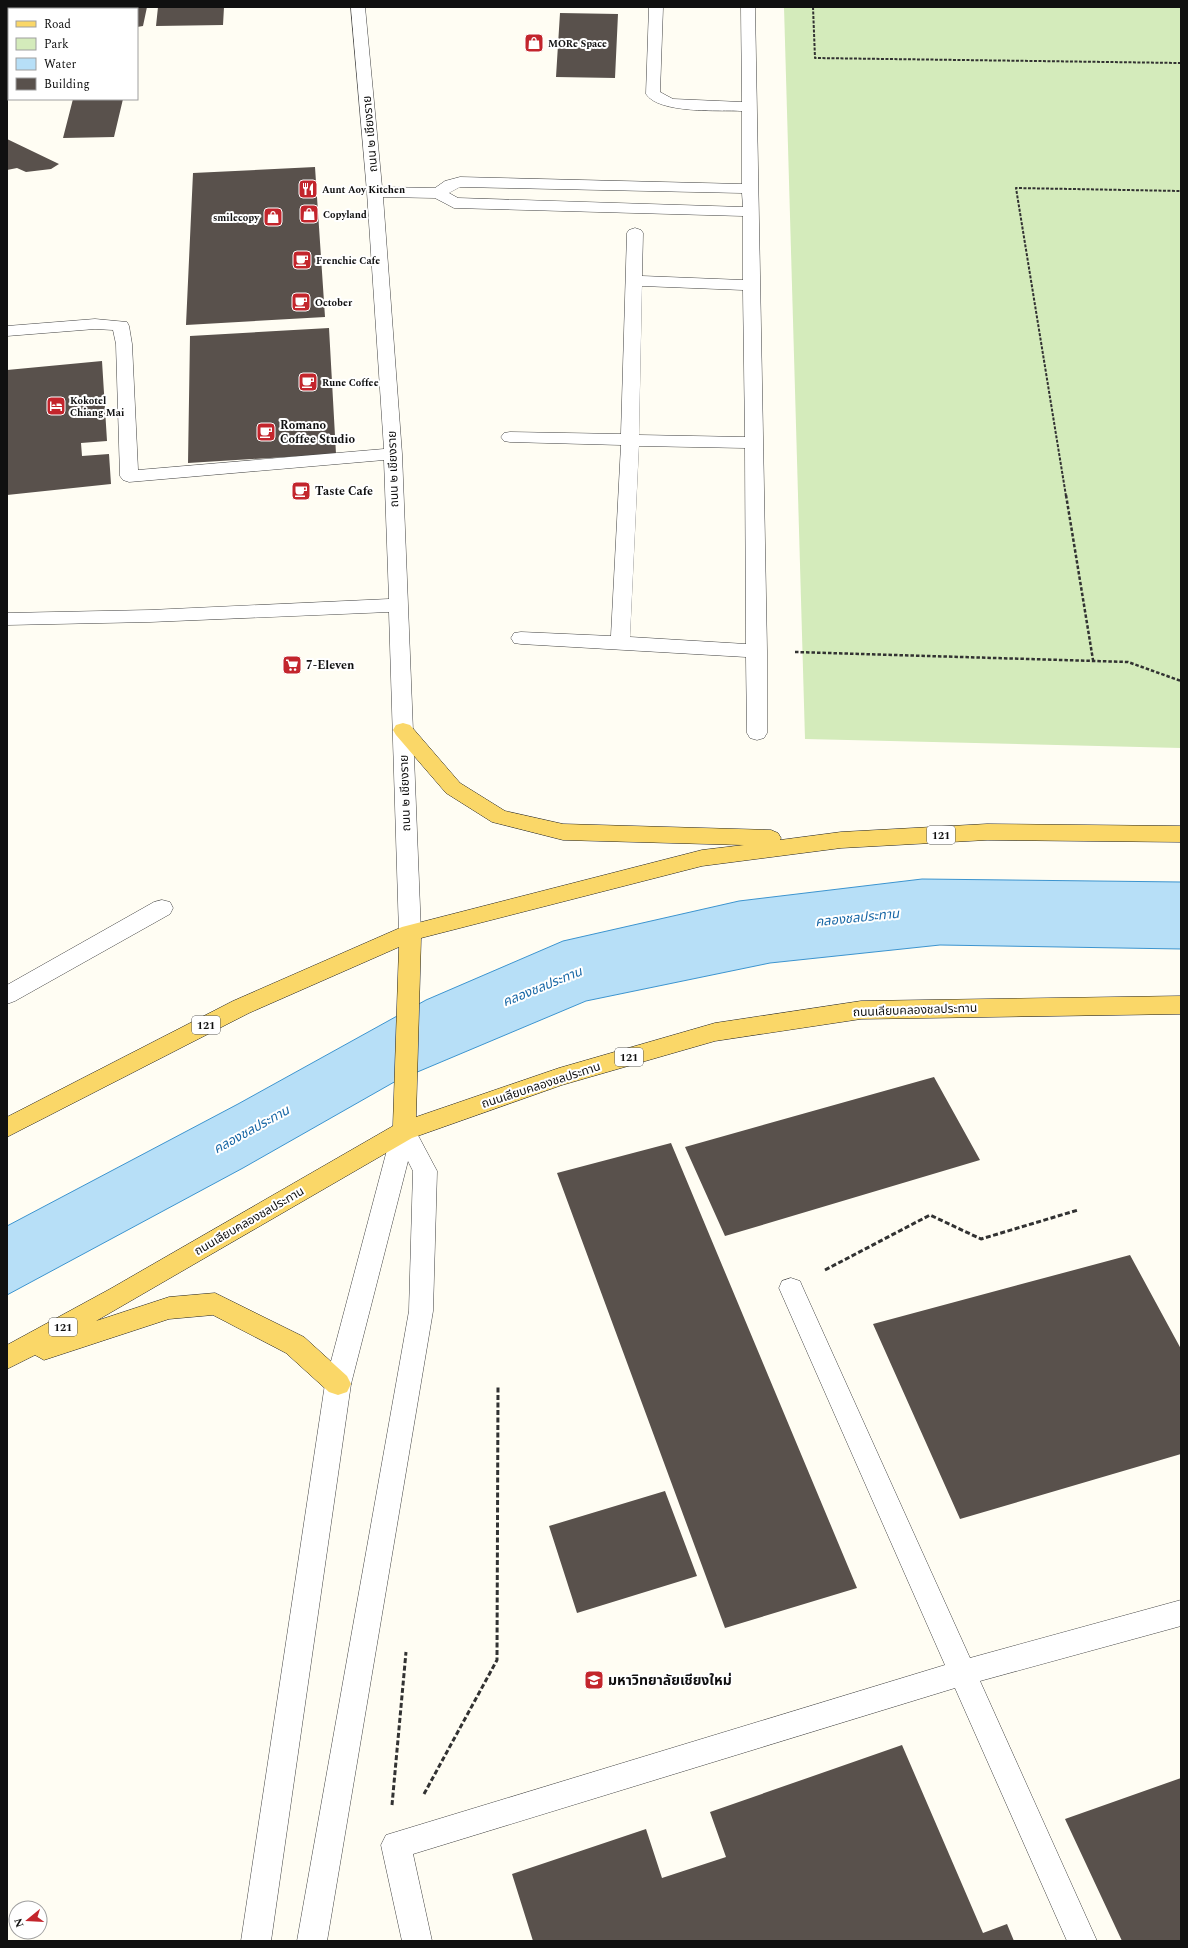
<svg xmlns="http://www.w3.org/2000/svg" width="1188" height="1948" font-family="Spectral,'Noto Sans Thai',serif">
	<style>
		.green { fill: #d4ebbb }
		.water { fill: #b7dff7; stroke: #3c94cf }
		.building { fill: #59514c }
		.lines { fill: none; stroke-linecap: round; stroke-linejoin: round }
		.minor-casing { stroke: #434343; stroke-width: 1 }
		.major-casing { stroke: #212121; stroke-width: 1 }
		.path-far2 { stroke: #323232; stroke-width: 2; stroke-dasharray: 3 1.5; stroke-linecap: butt }
		.path-far1 { stroke: #323232; stroke-width: 2.5; stroke-dasharray: 3.5 2; stroke-linecap: butt }
		.path { stroke: #323232; stroke-width: 3; stroke-dasharray: 5 2.5; stroke-linecap: butt }
		.minor { fill: #fff; fill-rule: evenodd }
		.major { fill: #fad768; fill-rule: evenodd }
		.labels { text-anchor: middle; stroke-width: 4; stroke-linejoin: round; paint-order: stroke }
		.far-poi-label { font-size: 10px; font-weight: bold; fill: #101010; stroke: #fff; text-anchor: start }
		.shield { fill: #fff; stroke: #585858; stroke-width: 1 }
		.shield-label { font-size: 11px; font-weight: bold; fill: #101010 }
		.street-label { font-size: 12px; fill: #101010; stroke: #fff }
		.poi-label { font-size: 12px; font-weight: bold; fill: #101010; stroke: #fff; text-anchor: start }
		.water-label { font-size: 13px; font-style: italic; fill: #1666a5; stroke: #fff }
		.near-poi-label { font-size: 14px; font-weight: bold; fill: #101010; stroke: #fff; text-anchor: start }
	</style>
	<rect width="100%" height="100%" fill="#fffdf3"/>
	<path class="green" d="M784,7h397v741l-376,-9z"/>
	<path class="water" d="M922,879l259,3v67l-241,-4 -170,18 -184,38 -190,80 -153,87 -236,127v-69l231,-122 188,-104 137,-59 176,-40z"/>
	<path class="building" d="M29,7h118l-4,19 -6,1v-18h-109z
		M158,7h66l-1,18 -67,1z
		M560,13l58,1 -3,64 -59,-1z
		M73,99h50l-9,38 -51,1z
		M7,139l52,25 -8,5 -25,3 -9,-4 -10,2z
		M315,167l10,150 -139,8 7,-152z
		M329,328l7,126 -148,9 2,-127z
		M102,361l5,80 -26,2 1,13 27,-2 2,30 -104,11v-125z
		M934,1077l46,83 -255,76 -40,-89z
		M671,1143l186,445 -132,40 -168,-455z
		M1130,1255l51,94v105l-221,65 -87,-195z
		M665,1491l32,85 -120,37 -28,-87z
		M902,1745l81,188 24,-9 7,17h-481l-21,-67 134,-45 16,49 64,-21 -16,-45z
		M1181,1778v163h-59l-57,-122z"/>
	<g class="lines">
		<g class="minor-casing">
			<path id="minor" d="M351,7h14l17,180 53,1 10,-7 15,-4 282,7v-73c-23,-1 -83,3 -96,-17l3,-87h14l-3,85 13,7 69,3 -1,-95h14l12,644v82l-3,5 -7,2 -7,-2 -3,-5 -1,-76 -225,-13 -7,-1 -3,-5 3,-5 7,-1 90,4 10,-191 -111,-3 -6,-1 -3,-4 3,-4 6,-1 111,2 6,-201 2,-3 6,-2 6,2 2,3 -1,43 101,4v-64l-289,-8 -19,-10 -52,-1 19,257 19,479 -3,6 -8,2 -8,-2 -3,-6 -10,-321 -239,10 -143,3v-12l143,-3 239,-11 -5,-139 -255,22 -6,-2 -3,-4 -4,-132 -3,-14 -18,-1 -88,7v-10l88,-7 32,3 2,4 3,18 6,126 246,-21 -17,-257zM460,187l282,6 1,14 -285,-9 -9,-5zM642,286l101,4 2,147 -106,-2zM639,446l106,2 1,196 -116,-7z
				M162,900l8,2 3,6 -3,6 -155,87 -8,3v-19l147,-83z
				M404,1122l8,2 25,47 -4,140 -106,630h-30l112,-630 4,-140 -5,-10 -57,223 -80,557h-30l84,-557 67,-253 4,-7z
				M791,1278l9,3 3,7 167,370 211,-58v26l-201,55 117,260h-30l-112,-253 -542,166 19,87h-30l-21,-96 5,-10 559,-170 -166,-377 3,-7z"/>
		</g>
		<g class="major-casing">
			<path id="major" d="M403,723l7,2 50,58 45,28 58,13 208,6 7,3 3,5 -1,2 61,-8 146,-8 194,2v16l-194,-2 -146,8 -139,18 -281,72 -5,179 143,-49 156,-45 146,-22 320,-5v18l-320,5 -146,22 -153,44 -150,53 -316,183 73,-24 46,-4 89,44 43,39 4,8 -4,8 -9,3 -9,-3 -43,-39 -73,-38 -44,4 -125,41 -9,-5 -28,14v-24l103,-56 283,-163 6,-179 -150,66 -242,124v-20l226,-116 169,-74 300,-77 42,-5 -181,-5 -71,-18 -46,-29 -50,-58 -3,-5 3,-5z"/>
		</g>
		<path class="path-far2" d="M813,7l2,51 366,5
			M1066,496l-50,-308 165,3"/>
		<path class="path-far1" d="M1066,495l27,165
			M795,652l333,10 53,19"/>
		<path class="path" d="M825,1270l105,-55 51,24 97,-29
			M424,1794l73,-134 1,-273
			M392,1805l14,-153"/>
		<use href="#minor" class="minor"/>
		<use href="#major" class="major"/>
	</g>
	<defs>
		<g id="shop-square" transform="scale(1)"><rect x="-9" y="-9" width="18" height="18" rx="4" fill="#c3252c" stroke="#fff"/><path d="M-5-2.5h2.3a2.7 3.5 0 0 1 5.4 0H5L5.5 6h-11ZM-1.5-2.5h3a1.5 2.3 0 0 0-3 0Z" fill="#fff"/></g>
		<g id="restaurant-square" transform="scale(1)"><rect x="-9" y="-9" width="18" height="18" rx="4" fill="#c3252c" stroke="#fff"/><path d="M-5-6h1v4h1v-4h1v4h1v-4h1v5L-1.5 .5V6h-2V.5L-5-1ZM5-6V6H3V1.5H1.5Q1.5-4 5-6Z" fill="#fff"/></g>
		<g id="cafe-square" transform="scale(1)"><rect x="-9" y="-9" width="18" height="18" rx="4" fill="#c3252c" stroke="#fff"/><path d="M-5.5-4.5H6V0H3Q3 3.5 0 3.5H-2.5Q-5.5 3.5-5.5 0ZM3-3.2v2h1.7v-2ZM-6 4.5H4V6H-6Z" fill="#fff"/></g>
		<g id="hotel-square" transform="scale(1)"><rect x="-9" y="-9" width="18" height="18" rx="4" fill="#c3252c" stroke="#fff"/><path d="M-6-4.5h1.5V1H6V5H4.5V3h-9V5H-6ZM-4 0a1.8 1.8 0 1 1 3.6 0ZM.5 0V-2.5h3Q6-2.5 6 0Z" fill="#fff"/></g>
		<g id="supermarket-square" transform="scale(1)"><rect x="-9" y="-9" width="18" height="18" rx="4" fill="#c3252c" stroke="#fff"/><path d="M-6-5.5h2.5l.6 2H6L4.5 2H-2.5L-4.4-4H-6ZM-1.5 3.2a1.3 1.3 0 1 0 .1 0ZM3 3.2a1.3 1.3 0 1 0 .1 0Z" fill="#fff"/></g>
		<g id="university-square" transform="scale(1)"><rect x="-9" y="-9" width="18" height="18" rx="4" fill="#c3252c" stroke="#fff"/><path d="M0-5L7-2L0 1L-7-2ZM-4 1L0 2.5L4 1V4Q0 6-4 4Z" fill="#fff"/></g>
	</defs>
	<g fill-rule="evenodd">
		<use href="#shop-square" x="534" y="43"/>
		<use href="#restaurant-square" x="308" y="189"/>
		<use href="#shop-square" x="309" y="214"/>
		<use href="#shop-square" x="273" y="217"/>
		<use href="#cafe-square" x="302" y="260"/>
		<use href="#cafe-square" x="301" y="302"/>
		<use href="#cafe-square" x="308" y="382"/>
		<use href="#hotel-square" x="56" y="406"/>
		<use href="#cafe-square" x="266" y="432"/>
		<use href="#cafe-square" x="301" y="491"/>
		<use href="#supermarket-square" x="292" y="665"/>
		<use href="#university-square" x="594" y="1680"/>
	</g>
	<g class="labels">
		<g class="far-poi-label">
			<text x="548" y="47">MORe Space</text>
			<text x="322" y="193">Aunt Aoy Kitchen</text>
			<text x="323" y="218">Copyland</text>
			<text x="259" y="221" text-anchor="end">smilecopy</text>
			<text x="316" y="264">Frenchie Cafe</text>
			<text x="315" y="306">October</text>
			<text x="322" y="386">Rune Coffee</text>
			<text x="70" y="404">Kokotel<tspan x="70" dy="12">Chiang Mai</tspan></text>
		</g>
		<g class="shield">
			<rect x="927" y="826" width="28" height="18" rx="3"/>
			<rect x="192" y="1016" width="28" height="18" rx="3"/>
			<rect x="615" y="1048" width="28" height="18" rx="3"/>
			<rect x="49" y="1318" width="28" height="18" rx="3"/>
		</g>
		<g class="shield-label">
			<text x="941" y="839">121</text>
			<text x="206" y="1029">121</text>
			<text x="629" y="1061">121</text>
			<text x="63" y="1331">121</text>
		</g>
		<g class="street-label">
			<text transform="translate(370 134) rotate(-95)" y="4">ถนน ๒ เชียงราย</text>
			<text transform="translate(393 469) rotate(-92)" y="4">ถนน ๒ เชียงราย</text>
			<text transform="translate(405 793) rotate(-92)" y="4">ถนน ๒ เชียงราย</text>
			<text transform="translate(915 1010) rotate(-2)" y="4">ถนนเลียบคลองชลประทาน</text>
			<text transform="translate(541 1085) rotate(-18)" y="4">ถนนเลียบคลองชลประทาน</text>
			<text transform="translate(249 1221) rotate(-30)" y="4">ถนนเลียบคลองชลประทาน</text>
		</g>
		<g class="poi-label">
			<text x="280" y="429">Romano<tspan x="280" dy="14">Coffee Studio</tspan></text>
			<text x="315" y="495">Taste Cafe</text>
			<text x="306" y="669">7-Eleven</text>
		</g>
		<g class="water-label">
			<text transform="translate(857 917) rotate(-6)" y="5">คลองชลประทาน</text>
			<text transform="translate(542 986) rotate(-22)" y="5">คลองชลประทาน</text>
			<text transform="translate(251 1129) rotate(-29)" y="5">คลองชลประทาน</text>
		</g>
		<g class="near-poi-label">
			<text x="608" y="1685">มหาวิทยาลัยเชียงใหม่</text>
		</g>
	</g>
	<rect width="1188" height="1948" fill="none" stroke="#101010" stroke-width="16"/>
	<rect x="8" y="8" width="130" height="92" fill="#ffffff" stroke="#9f9f9f"/>
	<rect x="16" y="21" width="20" height="6" fill="#fad768" stroke="#9f9f9f"/>
	<text x="44" y="28" font-size="12" fill="#101010">Road</text>
	<rect x="16" y="38" width="20" height="12" fill="#d4ebbb" stroke="#9f9f9f"/>
	<text x="44" y="48" font-size="12" fill="#101010">Park</text>
	<rect x="16" y="58" width="20" height="12" fill="#b7dff7" stroke="#9f9f9f"/>
	<text x="44" y="68" font-size="12" fill="#101010">Water</text>
	<rect x="16" y="78" width="20" height="12" fill="#59514c" stroke="#9f9f9f"/>
	<text x="44" y="88" font-size="12" fill="#101010">Building</text>
	<g transform="translate(28 1920) rotate(252)"><circle r="19" fill="#ffffff" stroke="#9f9f9f"/>
	<path d="M0-3L7 15L0 10L-7 15Z" fill="#c3252c"/>
	<text y="-6" font-size="11" font-weight="bold" text-anchor="middle" fill="#101010">N</text>
	</g>
</svg>
